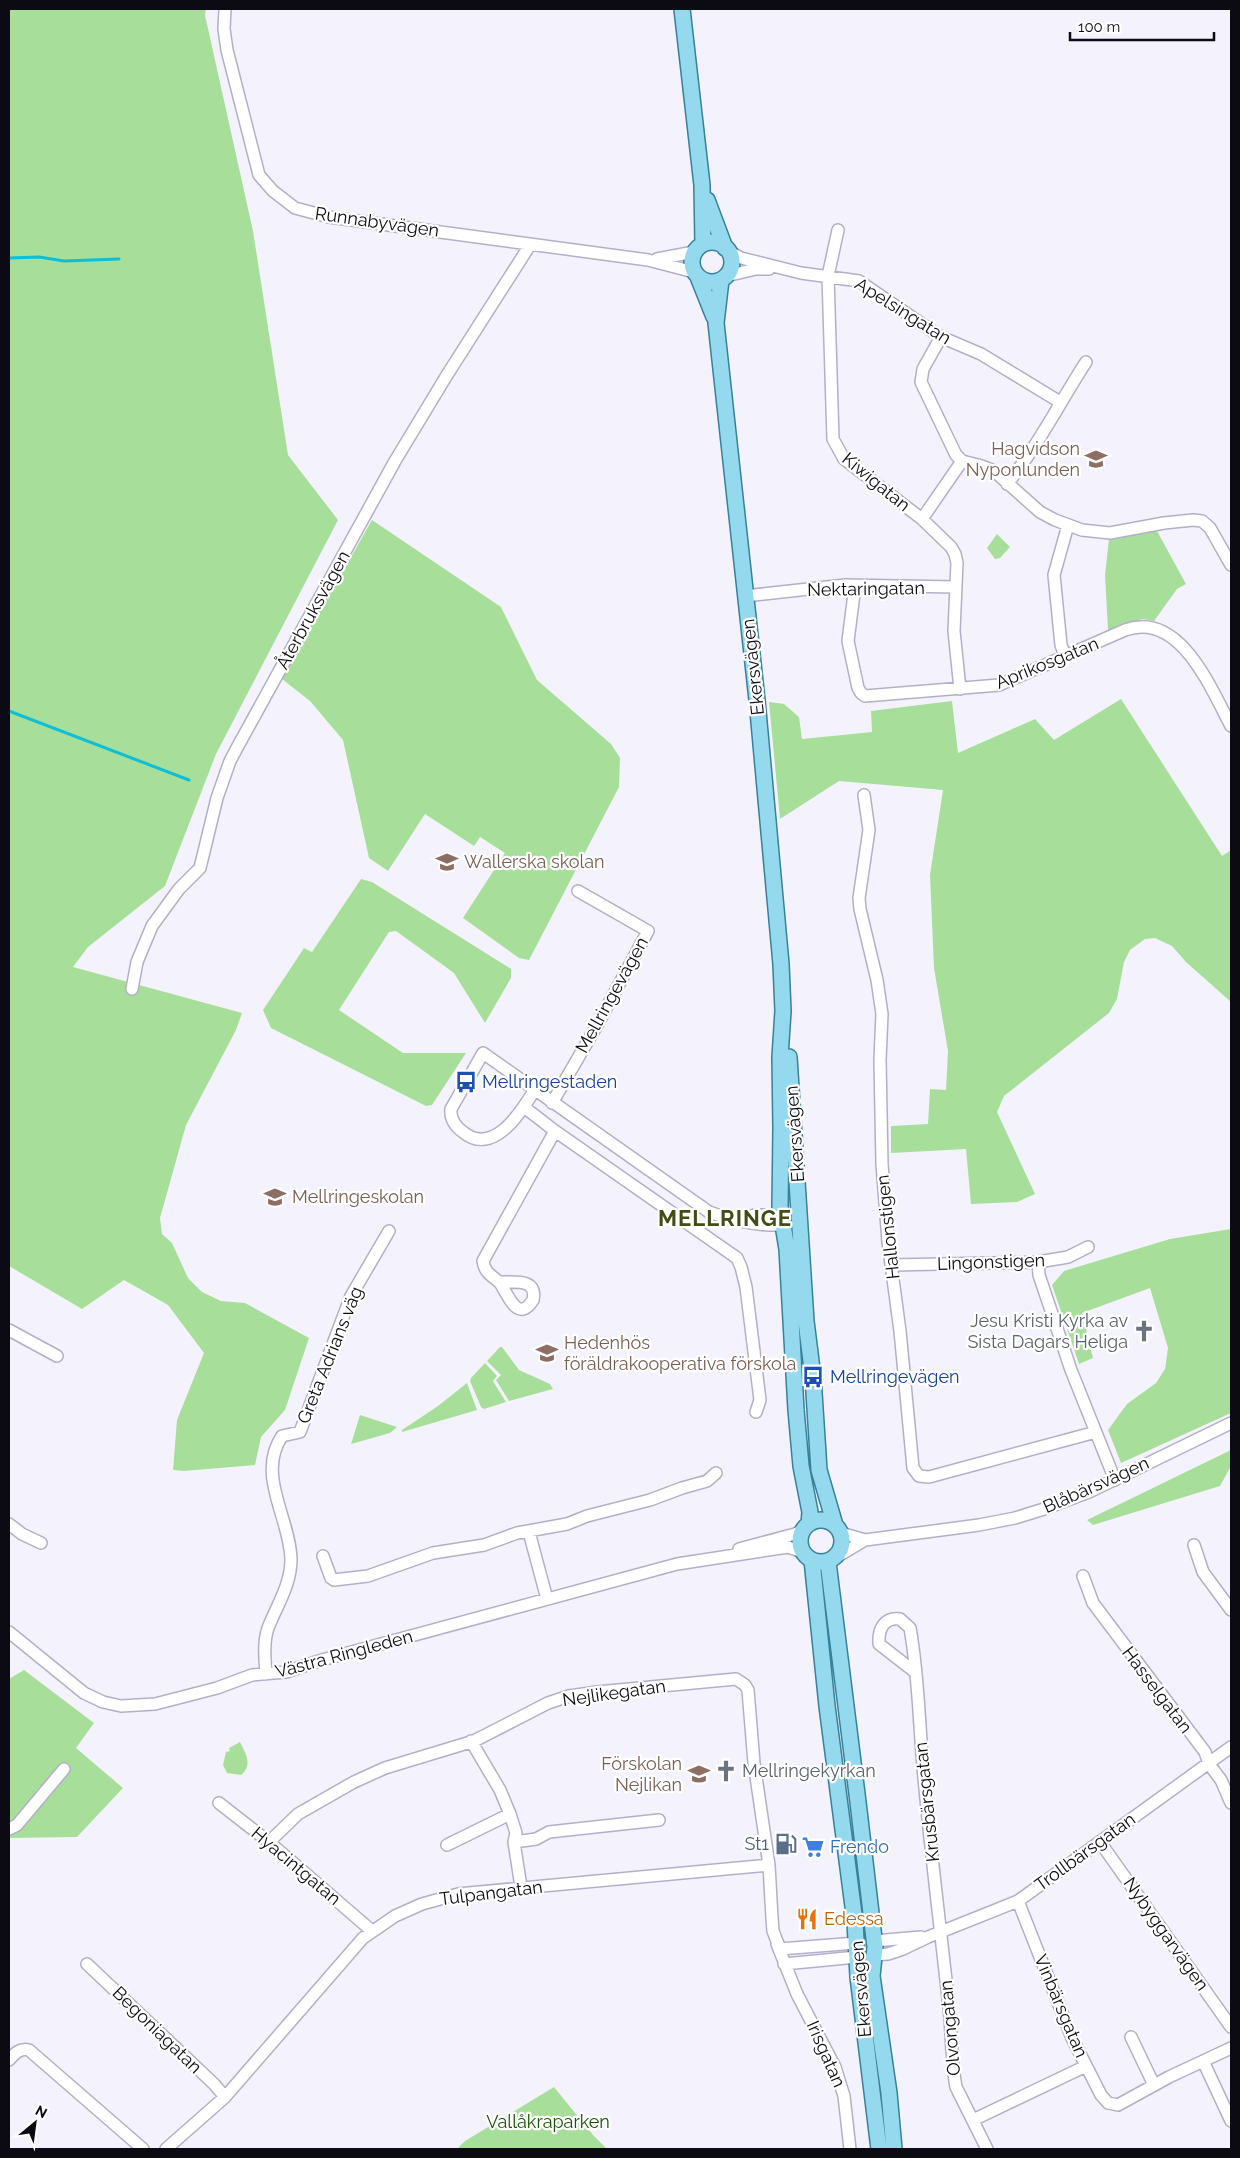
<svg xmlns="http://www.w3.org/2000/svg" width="1240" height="2158" font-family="Raleway,sans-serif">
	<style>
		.green { fill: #a7df9a }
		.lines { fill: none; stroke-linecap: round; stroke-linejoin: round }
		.stream { stroke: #0dbed7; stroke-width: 3 }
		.minor-casing { stroke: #b4afc8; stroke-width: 14 }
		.major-casing { stroke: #37819a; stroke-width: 18 }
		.minor { stroke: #fff; stroke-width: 11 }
		.major { stroke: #95d9ee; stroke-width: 15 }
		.labels { text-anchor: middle; stroke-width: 4.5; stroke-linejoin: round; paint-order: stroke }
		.street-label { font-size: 18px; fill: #0c0b13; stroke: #fff }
		.education-label { font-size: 18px; fill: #785e54; stroke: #fff; text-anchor: start }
		.transit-label { font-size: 18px; fill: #164399; stroke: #fff; text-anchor: start }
		.worship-label { font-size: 18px; fill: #5b616d; stroke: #fff; text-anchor: end }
		.service-label { font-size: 18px; fill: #4e5e75; stroke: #fff; text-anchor: end }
		.shop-label { font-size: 18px; fill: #366cbe; stroke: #fff; text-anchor: start }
		.food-label { font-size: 18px; fill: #c56008; stroke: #fff; text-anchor: start }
		.park-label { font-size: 18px; fill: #175503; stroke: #fff }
		.district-label { font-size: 22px; font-weight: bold; letter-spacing: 1px; fill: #424d15; stroke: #fff }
	</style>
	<rect width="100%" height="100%" fill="#f4f3fd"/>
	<path class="green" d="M9,9h197l-1,6 48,216 35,224 50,65 -122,234 -51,132 -77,61 -15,20 169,46 -6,17 -50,95 -26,93 2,16 10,9 16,35 14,14 19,9 24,2 64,35 -24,72 -24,27 -6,28 -71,6 -11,-1 4,-50 27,-67 -36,-48 -44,-25 -42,29 -73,-43z
		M372,520l129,87 36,73 74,64 9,14 -1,29 -90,173 -10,-2 -56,-40 42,-65 -25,-16 -6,9 -49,-32 -37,57 -19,-13 -26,-118 -33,-39 -28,-22z
		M1157,531l29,53 -9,5 -23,32 -12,-2 -34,11 -3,-55 4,-36z
		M997,534l13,13 -10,11 -5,1 -8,-11z
		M1121,699l101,157 9,-6v152l-45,-40 -14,-16 -17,-8 -10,1 -15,11 -6,12 -7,37 -8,14 -105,83 -7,16 38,82 -18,8 -46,2 -5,-55 -75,4v-27l37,-2 2,-35 16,1 2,-39 -14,-83 -4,-93 13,-85 -104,-9 -59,38 -11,-117 15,2 15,13 3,22 70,-7 -1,-21 81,-10 6,52 77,-34 19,21z
		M361,879l11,3 139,87v9l-26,45 -31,-50 -58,-42 -7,1 -50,78 64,43h63l-34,52 -6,1 -155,-78 -8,-18 41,-62 8,4z
		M1231,1229v184l-110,50 -13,-33 19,-26 29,-21 9,-14 3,-21 -18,-60 -68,25 11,45 -14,6 -27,-79 12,-14 106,-32z
		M500,1347h2l17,23 31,14 3,5 -44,12 -13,-21 5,-5 -14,-14z
		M485,1363l12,13 -4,5 13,21 -22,7 -3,-2 -11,-26 1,-3z
		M467,1383l10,27 -75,22v-2l36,-24z
		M360,1415l37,12 -7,6 -39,11z
		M1231,1450v16l-11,20 -127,39 -6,-5z
		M24,1670l70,53 -18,25 47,40 -46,49 -68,1v-159z
		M240,1742c6,12 13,23 1,33l-14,-2 -4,-8 3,-13 4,-1 -1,-3z
		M554,2087l39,48 14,14h-150l8,-8z"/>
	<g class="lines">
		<path class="stream" d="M9,258l30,-1 25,4 55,-2
			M9,711l180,69"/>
		<g class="minor-casing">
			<path id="minor" d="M225,9l-1,20 3,21 32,125 14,16 22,17 34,9 319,43 46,12
				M838,230l-10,46 5,163 11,20 78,60 29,28 4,7 2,9 -3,68 6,58
				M728,251l13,7 60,15 58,8 82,56 40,17 79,48
				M657,259l37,-7
				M726,276l30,-7h13
				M962,461l20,5 12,5 46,41 15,8 27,10 28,3 54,-10 29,-3 9,1 8,7 21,37
				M1007,484c31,-38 53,-82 79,-122
				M922,519l40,-58 -6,-6 -35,-73 2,-13 18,-32
				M855,586l-7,55 10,47 3,5 4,3 134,-11 126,-55c55,-20 86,59 106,96
				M745,596l100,-11 111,2
				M1065,656l-4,-11 -7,-70 14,-50
				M864,795l5,35 -10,68 1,11 17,71 5,34 -2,46 2,104 6,78 12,89 13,137 6,8 10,1 167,-45
				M132,989l5,-27 15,-36 27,-37 21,-21 17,-70 13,-37 8,-15 157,-285 52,-86 83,-130
				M534,1091c-13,21 -41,66 -71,41 -8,-6 -13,-13 -12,-23l32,-56 226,159c24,9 48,14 74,13
				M552,1103l44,-76 52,-96 -70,-40
				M524,1107l31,24
				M743,1220l11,-5h27
				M1038,1262l1,13 32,95 44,110
				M891,1265l147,-3 30,-5 20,-10
				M499,1282c13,1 39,-5 34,18 -16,25 -26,-8 -33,-17 -8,-8 -15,-9 -17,-22l72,-130 182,127 4,9 5,20 14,113 -4,12
				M9,1330l48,26
				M9,1524l13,10 19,9
				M529,1532l18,67
				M841,1533l24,7 114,-15 36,-7 29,-9 45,-17 142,-69
				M1194,1545l9,27 28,38
				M739,1549l56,-15 9,-5
				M323,1556l8,22 3,2 34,-4 65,-23 51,-8 33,-12 50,-9 20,-8 63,-16 32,-12 25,-7 9,-8
				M838,1556l27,-16
				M1083,1576l10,27 112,149 4,12 12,16 10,23
				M9,1632l75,61 19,9 18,4 34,-2 62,-16 35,-13 34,-3 36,-12 355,-96 111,-17 15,5
				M915,1672l-36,-28c-1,-15 5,-27 21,-25l10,9c9,49 9,100 14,150 7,77 17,154 25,230 3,26 2,53 7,79l31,62
				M266,1674c-1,-15 -3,-31 2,-46 9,-23 23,-43 23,-69 -1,-41 -35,-84 -9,-123l18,-4 51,-136 38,-65
				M471,1741l29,49 10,24 6,19 -2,9 7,45
				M219,1803l50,39 103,89
				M9,1829l8,-4 47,-56
				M269,1842l29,-28 56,-32 31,-14 89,-27 74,-38 21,-7 28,-4 139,-13 9,6 3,5 6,73 15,102 3,53 1,13 7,18 76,-6
				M514,1842l22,-3 13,-7 110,-12
				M1100,1842l131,185
				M447,1845l63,-31
				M1018,1901l54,137 29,57 7,8 10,2 51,-28 62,-29
				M874,1941l47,-4
				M777,1944l20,50 38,73 9,29 6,53
				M873,1955l15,-1 15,-5 25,-12 90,-36 213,-154
				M87,1964l127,120 11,13
				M784,1964l73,-7
				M1131,2037l23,48
				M9,2060c6,-7 11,-12 20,-10l114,99
				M1203,2061l28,60
				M973,2120l113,-54
				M166,2149l59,-52 138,-159 32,-22 27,-12 36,-10 311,-29"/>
		</g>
		<g class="major-casing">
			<path id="major" d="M682,9l20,176 1,59
				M707,200l18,48
				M692 262a20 20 0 1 1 40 0a20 20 0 1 1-40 0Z
				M698,277l16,40
				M721,280l-5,43 41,377 24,264 2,47 -3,46 1,71 -1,79 7,42 9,161 5,56 9,46 -1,12
				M789,1057l17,264 7,56 6,93 16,55
				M800 1541a21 21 0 1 1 42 0a21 21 0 1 1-42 0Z
				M812,1560l15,146 28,216 3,55 21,172
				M828,1562l30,240 17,145 -3,29 17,117 5,56"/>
		</g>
		<use href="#minor" class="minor"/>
		<use href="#major" class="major"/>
	</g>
	<defs>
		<g id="school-bare" transform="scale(1.725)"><path d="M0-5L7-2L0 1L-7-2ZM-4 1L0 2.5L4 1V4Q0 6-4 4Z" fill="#8d6e63" stroke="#fff" stroke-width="2.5" paint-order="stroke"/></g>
		<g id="bus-bare" transform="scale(1.725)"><path d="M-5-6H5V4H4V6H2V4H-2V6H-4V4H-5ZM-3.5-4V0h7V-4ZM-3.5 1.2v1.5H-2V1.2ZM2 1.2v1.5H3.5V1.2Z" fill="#1a4fb4" stroke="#fff" stroke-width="2.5" paint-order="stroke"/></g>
		<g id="church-bare" transform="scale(1.725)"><path d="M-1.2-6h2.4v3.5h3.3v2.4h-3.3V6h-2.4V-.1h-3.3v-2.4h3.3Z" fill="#6b7280" stroke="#fff" stroke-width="2.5" paint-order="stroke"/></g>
		<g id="fuel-bare" transform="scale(1.725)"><path d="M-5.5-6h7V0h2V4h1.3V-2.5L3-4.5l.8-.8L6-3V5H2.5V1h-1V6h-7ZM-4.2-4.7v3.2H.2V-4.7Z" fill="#5c6f8a" stroke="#fff" stroke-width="2.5" paint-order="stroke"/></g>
		<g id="supermarket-bare" transform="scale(1.725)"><path d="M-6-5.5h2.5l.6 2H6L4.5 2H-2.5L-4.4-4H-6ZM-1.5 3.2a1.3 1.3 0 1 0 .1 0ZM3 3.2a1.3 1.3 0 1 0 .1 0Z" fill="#3f7fe0" stroke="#fff" stroke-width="2.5" paint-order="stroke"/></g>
		<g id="restaurant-bare" transform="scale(1.725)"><path d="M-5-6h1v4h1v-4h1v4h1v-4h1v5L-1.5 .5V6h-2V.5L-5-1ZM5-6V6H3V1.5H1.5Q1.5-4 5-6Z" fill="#e8710a" stroke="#fff" stroke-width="2.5" paint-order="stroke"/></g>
	</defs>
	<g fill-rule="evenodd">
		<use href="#school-bare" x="1096" y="459"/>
		<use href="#school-bare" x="447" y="862"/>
		<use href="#bus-bare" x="466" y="1082"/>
		<use href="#school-bare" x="275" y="1197"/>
		<use href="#church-bare" x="1144" y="1331"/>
		<use href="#school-bare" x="547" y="1353"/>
		<use href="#bus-bare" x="813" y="1377"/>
		<use href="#church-bare" x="726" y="1771"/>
		<use href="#school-bare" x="699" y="1774"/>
		<use href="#fuel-bare" x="786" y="1844"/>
		<use href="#supermarket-bare" x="813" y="1847"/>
		<use href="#restaurant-bare" x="807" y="1919"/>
	</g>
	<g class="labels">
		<g class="street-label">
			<text transform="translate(377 222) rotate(8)" y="6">Runnabyvägen</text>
			<text transform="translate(903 311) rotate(32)" y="6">Apelsingatan</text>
			<text transform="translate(876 482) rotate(39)" y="6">Kiwigatan</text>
			<text transform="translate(866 589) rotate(-1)" y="6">Nektaringatan</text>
			<text transform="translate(313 610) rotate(-61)" y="6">Återbruksvägen</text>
			<text transform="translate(1047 663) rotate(-22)" y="6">Aprikosgatan</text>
			<text transform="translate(753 667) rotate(-96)" y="6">Ekersvägen</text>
			<text transform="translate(612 995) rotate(-61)" y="6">Mellringevägen</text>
			<text transform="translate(795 1134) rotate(-94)" y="6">Ekersvägen</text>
			<text transform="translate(888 1227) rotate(-96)" y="6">Hallonstigen</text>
			<text transform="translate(991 1262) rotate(-2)" y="6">Lingonstigen</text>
			<text transform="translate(330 1355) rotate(-68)" y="6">Greta Adrians väg</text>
			<text transform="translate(1096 1485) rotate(-24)" y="6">Blåbärsvägen</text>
			<text transform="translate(344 1654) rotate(-15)" y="6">Västra Ringleden</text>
			<text transform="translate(1157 1690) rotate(53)" y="6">Hasselgatan</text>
			<text transform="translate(614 1693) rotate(-8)" y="6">Nejlikegatan</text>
			<text transform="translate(927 1802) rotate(-96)" y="6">Krusbärsgatan</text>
			<text transform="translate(1085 1852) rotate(-36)" y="6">Trollbärsgatan</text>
			<text transform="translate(296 1866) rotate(40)" y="6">Hyacintgatan</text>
			<text transform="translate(491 1893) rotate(-7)" y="6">Tulpangatan</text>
			<text transform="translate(1166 1934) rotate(55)" y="6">Nybyggarvägen</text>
			<text transform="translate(861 1989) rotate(-95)" y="6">Ekersvägen</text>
			<text transform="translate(1061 2006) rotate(67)" y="6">Vinbärsgatan</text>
			<text transform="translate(950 2028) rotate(-95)" y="6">Olvongatan</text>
			<text transform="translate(157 2030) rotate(44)" y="6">Begoniagatan</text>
			<text transform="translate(826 2054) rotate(66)" y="6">Irisgatan</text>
		</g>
		<g class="education-label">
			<text x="1080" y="455" text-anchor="end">Hagvidson<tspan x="1080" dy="21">Nyponlunden</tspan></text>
			<text x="464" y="868">Wallerska skolan</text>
			<text x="292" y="1203">Mellringeskolan</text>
			<text x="564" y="1349">Hedenhös<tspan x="564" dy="21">föräldrakooperativa förskola</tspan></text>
			<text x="682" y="1770" text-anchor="end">Förskolan<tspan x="682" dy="21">Nejlikan</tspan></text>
		</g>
		<g class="transit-label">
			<text x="482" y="1088">Mellringestaden</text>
			<text x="830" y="1383">Mellringevägen</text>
		</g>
		<g class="worship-label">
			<text x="1128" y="1327">Jesu Kristi Kyrka av<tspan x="1128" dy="21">Sista Dagars Heliga</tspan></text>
			<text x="742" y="1777" text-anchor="start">Mellringekyrkan</text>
		</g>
		<g class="service-label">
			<text x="769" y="1850">St1</text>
		</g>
		<g class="shop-label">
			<text x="830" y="1853">Frendo</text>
		</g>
		<g class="food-label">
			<text x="824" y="1925">Edessa</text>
		</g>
		<g class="park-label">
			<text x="548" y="2128">Vallåkraparken</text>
		</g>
		<g class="district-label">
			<text x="725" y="1226">MELLRINGE</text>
		</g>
	</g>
	<rect width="1240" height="2158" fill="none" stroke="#0c0b13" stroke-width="20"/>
	<g transform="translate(35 2123) rotate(29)" stroke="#ffffff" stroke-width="4" paint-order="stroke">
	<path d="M0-4L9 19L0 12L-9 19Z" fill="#0c0b13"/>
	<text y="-8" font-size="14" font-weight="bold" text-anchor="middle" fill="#0c0b13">N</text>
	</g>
	<path d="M1070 32v8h144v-8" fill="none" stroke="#0c0b13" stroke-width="2.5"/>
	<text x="1078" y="32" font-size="15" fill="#0c0b13" stroke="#ffffff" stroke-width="4" paint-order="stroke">100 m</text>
</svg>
